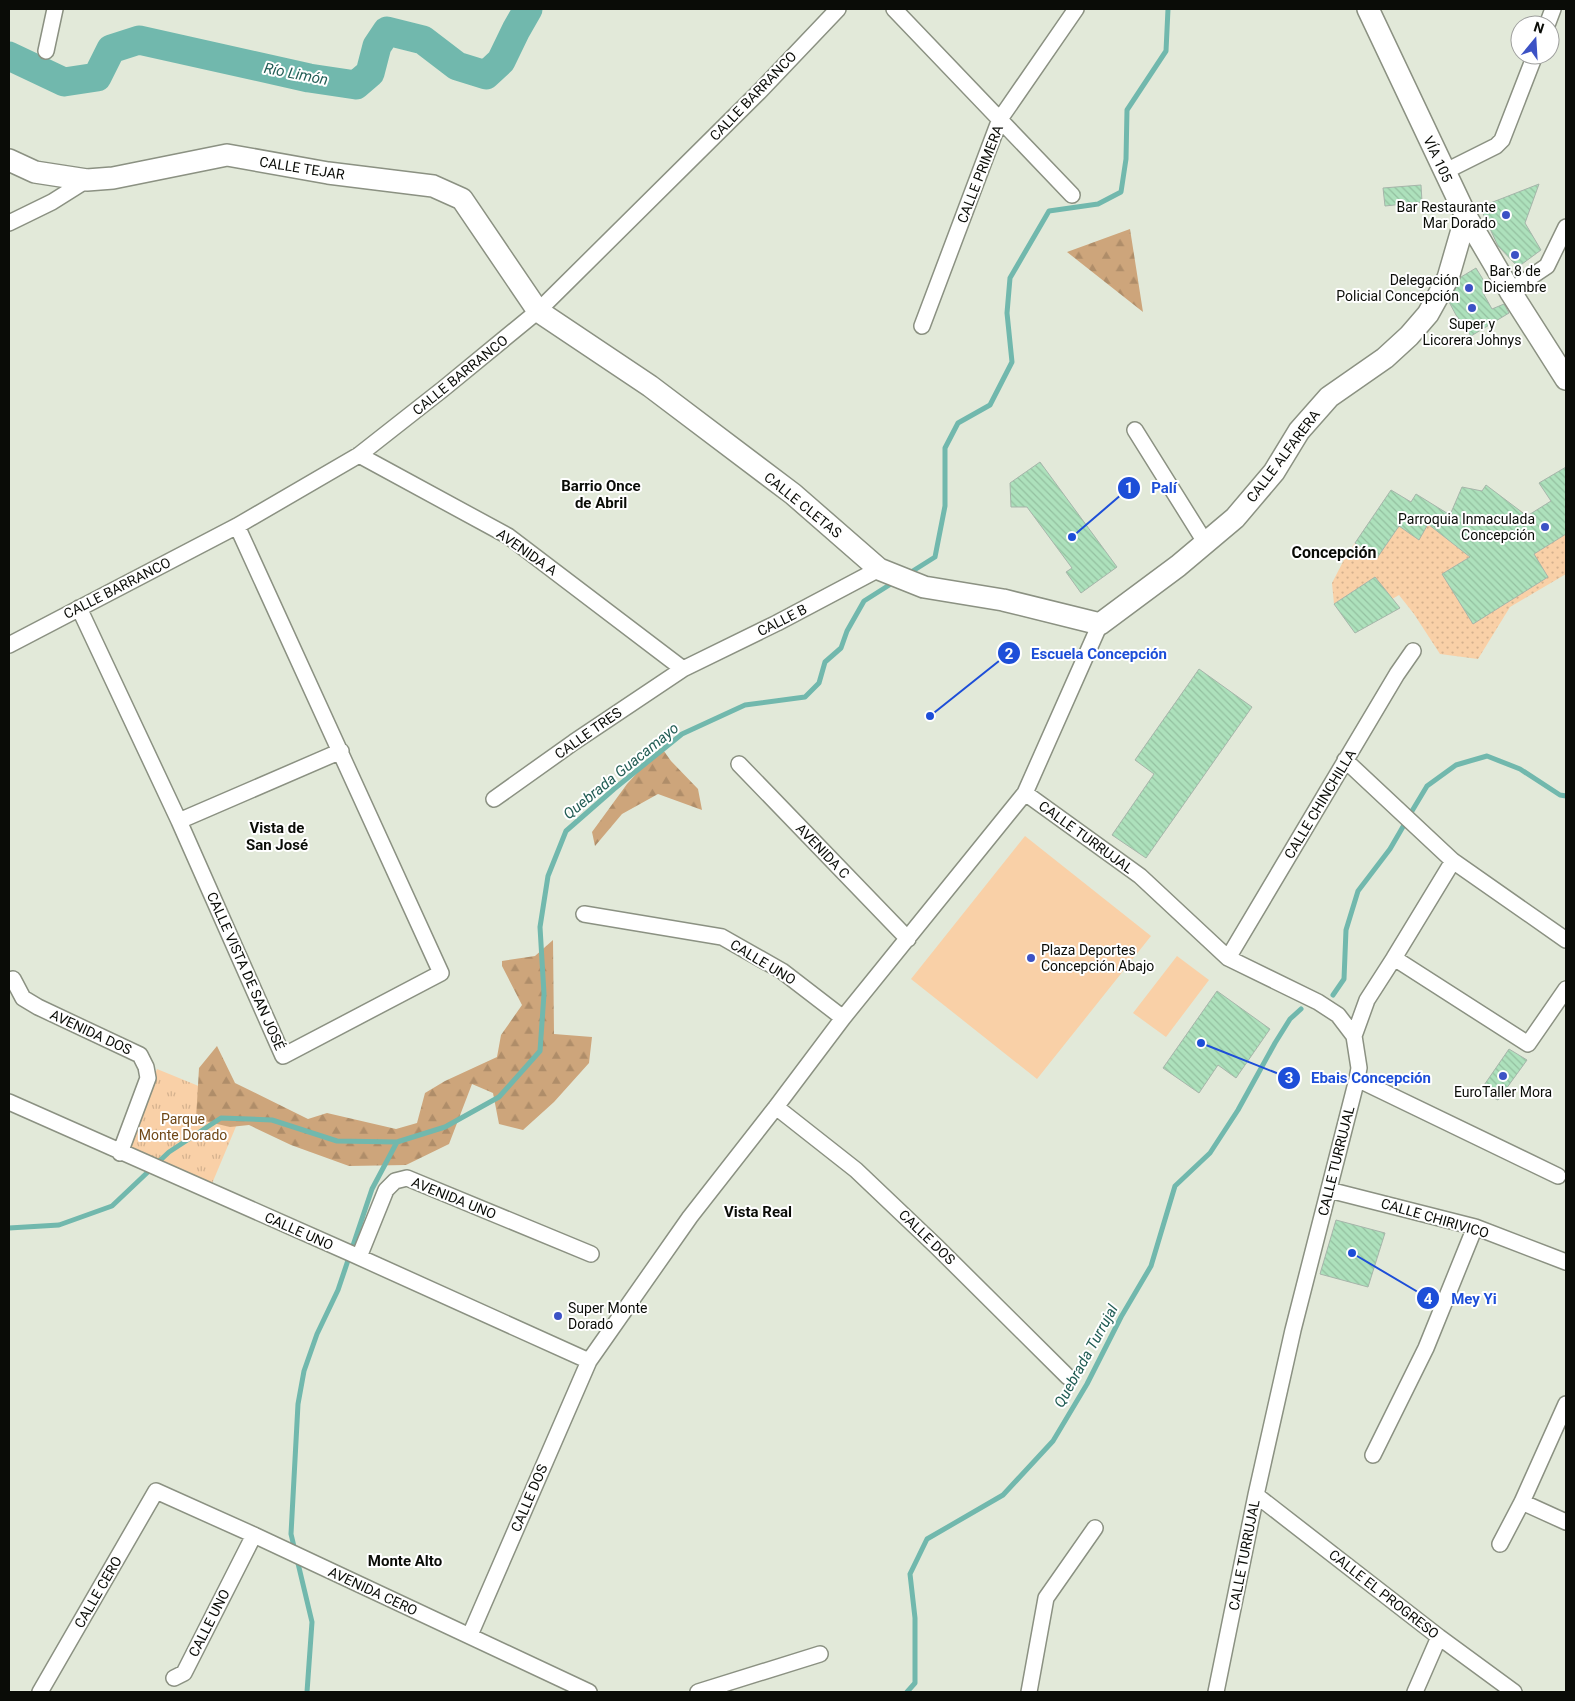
<svg xmlns="http://www.w3.org/2000/svg" width="1575" height="1701" font-family="Roboto,sans-serif">
	<style>
		.grass { fill: url(#grass-tufts) }
		.forest { fill: url(#forest-firs) }
		.garden { fill: url(#garden-dots) }
		.pitch { fill: #f9d0a7 }
		.lines { fill: none; stroke-linecap: round; stroke-linejoin: round }
		.stream { stroke: #71b8ad; stroke-width: 5 }
		.river { stroke: #71b8ad; stroke-width: 29 }
		.building { fill: url(#building-back-hatch); stroke: #a6b5aa }
		.street-casing { stroke: #8b9182; stroke-width: 18 }
		.secondary-casing { stroke: #8b9182; stroke-width: 24 }
		.street { stroke: #fff; stroke-width: 15 }
		.secondary { stroke: #fff; stroke-width: 21 }
		.poi-dot { fill: #3c52c5; stroke: #fff; stroke-width: 2 }
		.labels { text-anchor: middle; stroke-width: 4; stroke-linejoin: round; paint-order: stroke }
		.street-label { font-size: 14px; fill: #0a0c07; stroke: #fff }
		.poi-label { font-size: 14px; fill: #0a0c07; stroke: #fff; text-anchor: end }
		.park-label { font-size: 14px; fill: #6f4716; stroke: #fff }
		.water-label { font-size: 15px; font-style: italic; fill: #225d55; stroke: #fff }
		.neighbourhood-label { font-size: 15px; font-weight: bold; fill: #0a0c07; stroke: #fff }
		.quarter-label { font-size: 16px; font-weight: bold; fill: #0a0c07; stroke: #fff }
		.leader { fill: none; stroke: #1d4ed8; stroke-width: 2 }
		.callout-dot { fill: #1d4ed8; stroke: #fff; stroke-width: 2 }
		.mark-label { font-size: 15px; text-anchor: middle; font-weight: bold; fill: #fff }
		.callout-label { font-size: 15px; text-anchor: middle; font-weight: bold; fill: #1d4ed8; stroke: #fff; stroke-width: 4; stroke-linejoin: round; paint-order: stroke }
	</style>
	<defs>
		<pattern id="grass-tufts" width="24" height="20" patternUnits="userSpaceOnUse" patternTransform="scale(1.25)"><rect width="24" height="20" fill="#f9d0a7"/><path d="M3 7l-1-3M5 7V3M7 7l1-3M15 17l-1-3M17 17v-4M19 17l1-3" fill="none" stroke="#d4b18e"/></pattern>
		<pattern id="forest-firs" width="22" height="20" patternUnits="userSpaceOnUse" patternTransform="scale(1.25)"><rect width="22" height="20" fill="#cda57b"/><path d="M5 1l3.5 6h-7zM16 11l3.5 6h-7z" fill="#af8d69"/></pattern>
		<pattern id="garden-dots" width="8" height="8" patternUnits="userSpaceOnUse" patternTransform="scale(1.25)"><rect width="8" height="8" fill="#f9d0a7"/><path d="M2 2h.1M6 6h.1" fill="none" stroke="#d4b18e" stroke-width="1.8" stroke-linecap="round"/></pattern>
		<pattern id="building-back-hatch" width="6" height="6" patternUnits="userSpaceOnUse" patternTransform="scale(1.25)"><rect width="6" height="6" fill="#ade1bc"/><path d="M-1 5l2 2M0 0l6 6M5-1l2 2" fill="none" stroke="#94c0a0"/></pattern>
	</defs>
	<rect width="100%" height="100%" fill="#e2e9d9"/>
	<path class="grass" d="M157,1069l88,36 -34,81 -80,-38 -1,-9z"/>
	<path class="forest" d="M1130,229l13,83 -76,-60z
		M661,747l10,14 27,28 4,21 -44,-16 -36,20 -27,32 -3,-14 35,-48z
		M553,940l1,94 38,3 -3,26 -35,39 -31,28 -24,-6 -6,-31 -21,-9 -23,60 -43,21 -57,1 -58,-21 -42,-20 -19,2 -34,-8 3,-51 18,-22 18,37 73,36 19,-6 69,16 21,-6 8,-30 20,-12 52,-24 4,-22 21,-30 -20,-39v-5l33,-5z"/>
	<path class="garden" d="M1520,510l7,6 -6,4 18,30 27,-16v40l-56,33 -32,52 -38,-5 -26,-40 -15,-19 -7,4 -17,-22 -41,27 -2,-21 14,-27 9,-13 22,15 22,-32 20,13 9,-15 33,26 28,-29 15,10z"/>
	<path class="pitch" d="M1025,836l126,100 -114,143 -126,-100z
		M1177,956l32,24 -43,57 -33,-24z"/>
	<g class="lines">
		<path class="stream" d="M908,574l27,-17 10,-51v-58l13,-25 32,-18 22,-43 -5,-49 3,-35 39,-67 49,-7 23,-12 5,-33 1,-49 39,-59 2,-42
			M1412,811l15,-25 29,-21 31,-9 33,13 40,26 6,1
			M1333,995l11,-16 2,-49 12,-39 32,-42 14,-24
			M9,1228l50,-3 53,-19 57,-54 52,-34 51,2 65,21 60,1 48,-15 54,-30 41,-46 4,-57 -4,-67 8,-51 18,-45 48,-42 68,-55 63,-29 60,-8 14,-14 6,-21 16,-14 6,-17 17,-30 30,-19
			M307,1692l5,-70 -21,-88 7,-130 6,-33 13,-37 21,-44 34,-101 25,-47
			M907,1692l8,-9v-65l-5,-44 17,-35 76,-44 50,-54 34,-57 34,-67 30,-51 24,-80 35,-33 28,-43 37,-67 15,-24 11,-10"/>
		<path class="river" d="M9,56l55,26 33,-5 14,-28 28,-9 170,38 47,7 14,-12 7,-27 10,-15 36,9 34,26 29,9 15,-14 15,-31 12,-21"/>
	</g>
	<path class="building" d="M1539,184l-14,39 16,27 -23,17 -20,-21 -18,-39z
		M1421,185l1,17 -37,4 -2,-18z
		M1476,268l11,18 -5,5 10,18 12,-5 5,9 -38,23 -15,-21 -7,-13 12,-25z
		M1040,462l77,105 -36,26 -15,-21 6,-4 -45,-61h-16l-1,-24z
		M1566,467v67l-32,20 14,23 -75,47 -31,-50 28,-17 -42,-33 -9,16 -20,-14 -22,32 -22,-15 36,-53 20,12 5,-8 34,21 12,-28 20,4 4,-6 41,31 24,-15 -12,-18z
		M1375,577l25,31 -45,25 -21,-29z
		M1199,669l53,38 -106,151 -34,-23 42,-61 -19,-14z
		M1217,991l53,38 -34,49 -18,-13 -19,28 -36,-25z
		M1509,1049l18,11 -29,40 -18,-9z
		M1336,1220l49,13 -17,54 -48,-13z"/>
	<g class="lines">
		<g class="street-casing">
			<path id="street" d="M894,9l178,186
				M1547,25l6,-16
				M46,51l9,-42
				M1444,172l52,-26 6,-6 33,-85
				M9,223l43,-21 35,-22
				M1510,291l37,-25 19,-39
				M922,326l78,-207 76,-110
				M1135,430l70,112
				M359,455l149,81 175,133
				M79,608l100,213 104,235 158,-83 -204,-447
				M9,645l228,-119 122,-71 84,-66 95,-78 221,-219 79,-83
				M1345,760l108,101 113,79
				M739,764l169,175
				M1025,793l115,83 88,82 90,44 20,13 16,21 5,32 -2,11 -64,251 -37,165 -40,197
				M494,799l80,-57 109,-73 94,-46 102,-54
				M179,821l162,-70
				M584,914l138,23 60,34 61,47
				M1228,958l169,-284 16,-23
				M1394,958l59,-97
				M13,979l10,19 15,9 102,48 6,12 2,11 -28,75
				M1354,1036l13,-36 27,-42 134,86 38,-55
				M1357,1079l201,97
				M9,1102l341,151 239,108
				M776,1107l80,63 81,77 131,130
				M1329,1190l146,37 91,35
				M359,1257l27,-67 9,-9 12,-3 184,76
				M1373,1455l53,-107 49,-121
				M1256,1495l183,142 75,55
				M1522,1502l44,20
				M1500,1544l22,-42 44,-98
				M470,1635l119,-274 101,-144 86,-110 67,-89 182,-225 75,-169
				M174,1678l10,-5 70,-138
				M40,1692l116,-201 98,44 335,157
				M698,1692l122,-38
				M1029,1692l17,-94 49,-70
				M1415,1692l24,-55"/>
		</g>
		<g class="secondary-casing">
			<path id="secondary" d="M1368,9l98,207 44,75 56,88
				M9,160l26,12 52,8 26,-2 114,-23 101,18 105,13 29,13 76,112 112,75 143,108 86,75 45,18 79,13 97,24 78,-58 57,-48 39,-46 25,-41 30,-34 56,-39 24,-22 19,-22 20,-36 18,-62"/>
		</g>
		<use href="#street" class="street"/>
		<use href="#secondary" class="secondary"/>
	</g>
	<g class="poi-dot">
		<circle cx="1506" cy="215" r="5"/>
		<circle cx="1515" cy="255" r="5"/>
		<circle cx="1469" cy="288" r="5"/>
		<circle cx="1472" cy="308" r="5"/>
		<circle cx="1545" cy="527" r="5"/>
		<circle cx="1031" cy="958" r="5"/>
		<circle cx="1503" cy="1076" r="5"/>
		<circle cx="558" cy="1316" r="5"/>
	</g>
	<g class="labels">
		<g class="street-label">
			<text transform="translate(753 96) rotate(-46)" y="5">CALLE BARRANCO</text>
			<text transform="translate(1438 159) rotate(65)" y="5">VÍA 105</text>
			<text transform="translate(302 168) rotate(9)" y="5">CALLE TEJAR</text>
			<text transform="translate(980 174) rotate(-69)" y="5">CALLE PRIMERA</text>
			<text transform="translate(460 375) rotate(-39)" y="5">CALLE BARRANCO</text>
			<text transform="translate(1283 456) rotate(-53)" y="5">CALLE ALFARERA</text>
			<text transform="translate(803 505) rotate(39)" y="5">CALLE CLETAS</text>
			<text transform="translate(527 552) rotate(35)" y="5">AVENIDA A</text>
			<text transform="translate(117 588) rotate(-27)" y="5">CALLE BARRANCO</text>
			<text transform="translate(782 620) rotate(-27)" y="5">CALLE B</text>
			<text transform="translate(588 733) rotate(-35)" y="5">CALLE TRES</text>
			<text transform="translate(1320 804) rotate(-59)" y="5">CALLE CHINCHILLA</text>
			<text transform="translate(1086 837) rotate(36)" y="5">CALLE TURRUJAL</text>
			<text transform="translate(823 851) rotate(46)" y="5">AVENIDA C</text>
			<text transform="translate(763 962) rotate(31)" y="5">CALLE UNO</text>
			<text transform="translate(246 971) rotate(66)" y="5">CALLE VISTA DE SAN JOSÉ</text>
			<text transform="translate(91 1032) rotate(25)" y="5">AVENIDA DOS</text>
			<text transform="translate(1336 1161) rotate(-76)" y="5">CALLE TURRUJAL</text>
			<text transform="translate(454 1198) rotate(22)" y="5">AVENIDA UNO</text>
			<text transform="translate(1435 1218) rotate(16)" y="5">CALLE CHIRIVICO</text>
			<text transform="translate(299 1231) rotate(24)" y="5">CALLE UNO</text>
			<text transform="translate(927 1237) rotate(44)" y="5">CALLE DOS</text>
			<text transform="translate(529 1498) rotate(-67)" y="5">CALLE DOS</text>
			<text transform="translate(1244 1555) rotate(-79)" y="5">CALLE TURRUJAL</text>
			<text transform="translate(373 1591) rotate(25)" y="5">AVENIDA CERO</text>
			<text transform="translate(98 1592) rotate(-60)" y="5">CALLE CERO</text>
			<text transform="translate(1384 1594) rotate(38)" y="5">CALLE EL PROGRESO</text>
			<text transform="translate(209 1623) rotate(-63)" y="5">CALLE UNO</text>
		</g>
		<g class="poi-label">
			<text x="1496" y="212">Bar Restaurante<tspan x="1496" dy="16">Mar Dorado</tspan></text>
			<text x="1515" y="276" text-anchor="middle">Bar 8 de<tspan x="1515" dy="16">Diciembre</tspan></text>
			<text x="1459" y="285">Delegación<tspan x="1459" dy="16">Policial Concepción</tspan></text>
			<text x="1472" y="329" text-anchor="middle">Super y<tspan x="1472" dy="16">Licorera Johnys</tspan></text>
			<text x="1535" y="524">Parroquia Inmaculada<tspan x="1535" dy="16">Concepción</tspan></text>
			<text x="1041" y="955" text-anchor="start">Plaza Deportes<tspan x="1041" dy="16">Concepción Abajo</tspan></text>
			<text x="1503" y="1097" text-anchor="middle">EuroTaller Mora</text>
			<text x="568" y="1313" text-anchor="start">Super Monte<tspan x="568" dy="16">Dorado</tspan></text>
		</g>
		<g class="park-label">
			<text x="183" y="1124">Parque<tspan x="183" dy="16">Monte Dorado</tspan></text>
		</g>
		<g class="water-label">
			<text transform="translate(296 74) rotate(11)" y="5">Río Limón</text>
			<text transform="translate(621 771) rotate(-39)" y="5">Quebrada Guacamayo</text>
			<text transform="translate(1086 1356) rotate(-61)" y="5">Quebrada Turrujal</text>
		</g>
		<g class="neighbourhood-label">
			<text x="601" y="491">Barrio Once<tspan x="601" dy="17">de Abril</tspan></text>
			<text x="277" y="833">Vista de<tspan x="277" dy="17">San José</tspan></text>
			<text x="758" y="1217">Vista Real</text>
			<text x="405" y="1566">Monte Alto</text>
		</g>
		<g class="quarter-label">
			<text x="1334" y="558">Concepción</text>
		</g>
	</g>
	<path class="leader" d="M1072 537L1129 488M930 716L1009 653M1201 1043L1289 1078M1352 1253L1428 1298"/>
	<g class="callout-dot">
		<circle cx="1072" cy="537" r="5"/>
		<circle cx="930" cy="716" r="5"/>
		<circle cx="1201" cy="1043" r="5"/>
		<circle cx="1352" cy="1253" r="5"/>
		<circle cx="1129" cy="488" r="12"/>
		<circle cx="1009" cy="653" r="12"/>
		<circle cx="1289" cy="1078" r="12"/>
		<circle cx="1428" cy="1298" r="12"/>
	</g>
	<g class="mark-label">
		<text x="1129" y="493">1</text>
		<text x="1009" y="659">2</text>
		<text x="1289" y="1083">3</text>
		<text x="1428" y="1304">4</text>
	</g>
	<g class="callout-label">
		<text x="1164" y="493">Palí</text>
		<text x="1099" y="659">Escuela Concepción</text>
		<text x="1371" y="1083">Ebais Concepción</text>
		<text x="1474" y="1304">Mey Yi</text>
	</g>
	<rect width="1575" height="1701" fill="none" stroke="#0a0c07" stroke-width="20"/>
	<g transform="translate(1535 40) rotate(18)"><circle r="24" fill="#ffffff" stroke="#9d9e9c"/>
	<path d="M0-4L9 19L0 12L-9 19Z" fill="#3c52c5"/>
	<text y="-8" font-size="14" font-weight="bold" text-anchor="middle" fill="#0a0c07">N</text>
	</g>
</svg>
